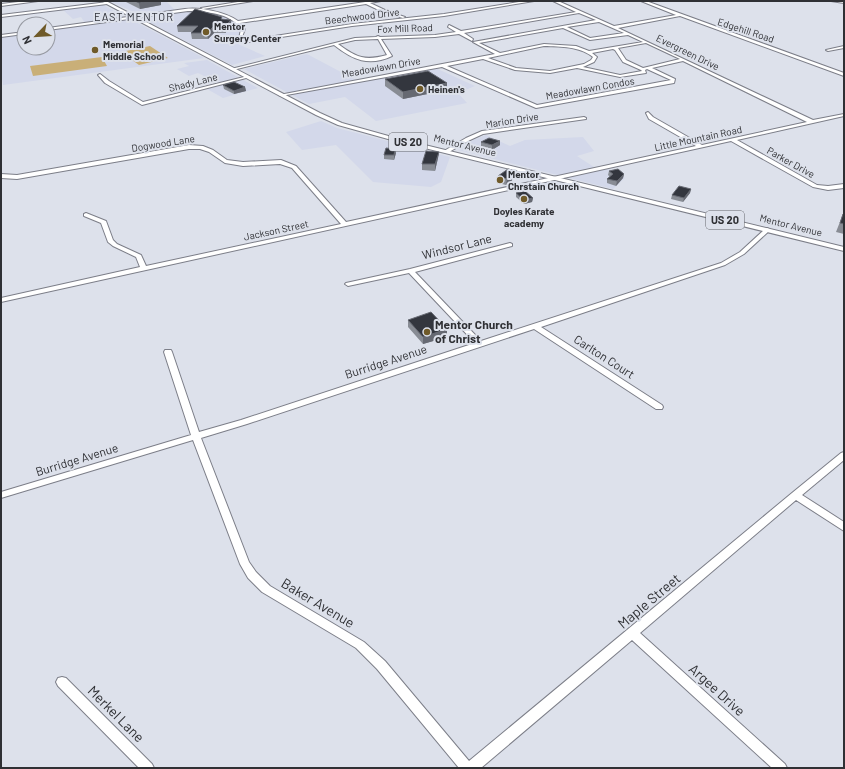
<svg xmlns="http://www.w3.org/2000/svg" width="845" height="769" font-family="Barlow,sans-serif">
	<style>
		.built { fill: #d3d8ea }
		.green { fill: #c9af78 }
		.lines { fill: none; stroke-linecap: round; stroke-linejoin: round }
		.minor-casing { stroke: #7c7e88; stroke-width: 2 }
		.major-casing { stroke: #7c7e88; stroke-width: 2 }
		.minor { fill: #fff; fill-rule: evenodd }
		.major { fill: #fff; fill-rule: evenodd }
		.wall { fill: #888c94 }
		.shaded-wall { fill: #666972 }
		.building { fill: #33363e; stroke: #666972 }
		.poi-dot { fill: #6f5a29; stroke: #dde1eb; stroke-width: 1.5 }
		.labels { text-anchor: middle; stroke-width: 4; stroke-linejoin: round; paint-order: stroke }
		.far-street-label { font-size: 10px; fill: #2f3034; stroke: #dde1eb }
		.far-poi-label { font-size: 10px; font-weight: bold; fill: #2f3034; stroke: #dde1eb; text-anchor: start }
		.far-neighbourhood-label { font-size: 11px; letter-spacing: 1px; fill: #2d2f37; stroke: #dde1eb }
		.shield { fill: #dde1eb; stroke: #63656b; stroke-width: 1 }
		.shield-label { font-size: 11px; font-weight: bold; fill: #2f3034 }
		.street-label { font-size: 12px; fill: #2f3034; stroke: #dde1eb }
		.poi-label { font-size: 12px; font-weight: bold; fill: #2f3034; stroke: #dde1eb; text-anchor: start }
		.near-street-label { font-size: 14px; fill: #2f3034; stroke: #dde1eb }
	</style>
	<rect width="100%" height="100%" fill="#dde1eb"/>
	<path class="built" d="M109,1h57l9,9 -37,4z
		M102,4l22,13 -39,6 -4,-6 -8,2 -11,-10z
		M186,11l28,2 12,3 10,6 5,7 -1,6 -2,3 -7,3 34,15 -33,9 -89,-46 5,-3z
		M130,19l74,39 -201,27 -2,-14v-34l23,-3v14h24v-18z
		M307,54l49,26 75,-14 44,20 -17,7 9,10 -91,18 -31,-24 -36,7 -65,-35z
		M207,60l18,10 33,18 -35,10 -16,-9 17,-5 -14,-7h-4l-8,-4 -9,3 -12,-7 12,-3 -5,-3z
		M321,121l16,7 113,29 -9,25 -10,5 -58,-5 -37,-37 -34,5 -16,-18z
		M486,135l24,11 15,-6 58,-3 11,14 -17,5 17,11 18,3 13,8 -12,11 -155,-39 15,-10z"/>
	<path class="green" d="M150,46l18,12 -29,7 -18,-13z
		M102,57l5,9 -74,10 -3,-10z"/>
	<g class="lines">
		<g class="minor-casing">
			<path id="minor" d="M27,1h11l-37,5v-2z
				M244,1h9l-50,8 -2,-1z
				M372,1h9l-11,2 17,8 18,6 -2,1 -18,-5 -19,-9 -126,19 5,6 -3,8 7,3 103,-16 92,-10 81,-13h9l-90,15 -92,10 -103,16 -10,-3 2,-10c-12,-17 -34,-17 -53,-18l-140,19v-2c46,-6 92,-13 137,-19 15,-2 41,3 53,12z
				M553,1h5l56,25 62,-11 -35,-14h5l198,72v3l-164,-60 -62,12 195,92 31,-6v2l-107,24 80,45 11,1 16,-2v4l-16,2 -15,-3 -82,-46 -730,161v-4l139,-31 -4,-10 -23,-11 -5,-4 -7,-19 -17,-7v-2l2,-1 20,8 7,19 4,4 24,11 5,11 195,-42 -49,-56 -12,-4 -37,2 -18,-3 -16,-11 -9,-3h-11l-172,30 -16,-1v-4l16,1 172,-30 14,1 10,4 14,10 16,2 38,-2 15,6 50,56 350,-76 -47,-27 -3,-6 2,-1 5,5 49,28 105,-23 -124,-61 -31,7 23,11 -1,4 -138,25 -94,-41 -161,29 -2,-1 216,-41 -22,-12 123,-22 -17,-7 -115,20 9,6 -1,2 -13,-7 -24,3 -54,2 11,17c-23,11 -39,4 -58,-11l-101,25 -2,-1 124,-31 21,-1 2,-1 2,1 55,-2 21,-3 -8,-5 1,-2 12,6 115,-19zM599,22l25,11 -34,5 -23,-11zM563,28l27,12 38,-5 15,7 -54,9 -13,-5 -32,-2 -44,9 -21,-10zM378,39l9,16c-22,6 -30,3 -49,-11l17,-4zM646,43l34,16 -37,9 -17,-8 -8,-12zM544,46c17,1 35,0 49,11l-2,3 -7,4 -34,7 -34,-3 -28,-10zM613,49l2,1 8,12 18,8 1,1 -22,4 -37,-8 11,-5 3,-5 -5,-4zM483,59l32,11 35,3 27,-5 43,9 26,-4 -1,-3 2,-1 24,11 -134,25 -90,-39z
				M831,1h13v2z
				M108,2l-1,2 -106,13v-2z
				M24,32v2l-23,3v-2z
				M844,46v2l-16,3 -2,-1z
				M100,74l9,7 34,21 105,-26 2,1 -108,28 -37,-22 -7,-8z
				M584,117l2,1v1l-103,15 -13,6 -21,12 -5,-1 22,-13 16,-7z
				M767,228l2,1v2l-25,23 -19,11 -184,62 121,78 1,2 -1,2h-6l-122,-80 -287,95 -46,14 48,124 7,10 14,14 94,56 21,19 84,100 323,-268 49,-40 3,-1v8l-42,35 42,27v9l-48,-31 -156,133 145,131 2,4h-15l-140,-128 -151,128h-22l-82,-99 -21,-21 -94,-56 -14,-14 -8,-14 -47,-124 -192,58v-6l190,-57 -27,-83 1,-2h6l1,2 27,80 42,-12 234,-77 -66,-70 -61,13 -3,-2 1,-1 64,-14 100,-26 2,1v2l-97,26 66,69 240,-78 19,-11 25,-23z
				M62,677l4,1 86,86 2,4h-15l-81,-82 -2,-4 2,-4z"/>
		</g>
		<g class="major-casing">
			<path id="major" d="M101,1h5l214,112 22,10 50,14 452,110v4l-456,-112 -50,-14 -22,-10z"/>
		</g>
		<use href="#minor" class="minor"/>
		<use href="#major" class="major"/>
	</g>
	<path class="wall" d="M124,1h37v4l-21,4z
		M223,19l9,7 -7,7h-11l-6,6h-16l-1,-6 1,-1h-14l-1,-6z
		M385,79l62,11 -44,9 -18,-13z
		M223,85l22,2 1,4 -12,3 -10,-5z
		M481,142l19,3 -8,5 -11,-4z
		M439,152l-1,6 -3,13 -13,-1v-6z
		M396,153l-2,7 -10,-1v-4z
		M609,171l15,3 -1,4 -7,8 -9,-3v-4l3,-2 -2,-2z
		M498,176l18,1 -10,8 -8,-2z
		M691,189l-1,4 -7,9 -12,-3 1,-4z
		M516,193l17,5 -1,4 -8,2 -8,-7z
		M843,214h1v20l-8,-2z
		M408,320l39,17 -24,7 -15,-17z"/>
	<path class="shaded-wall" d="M150,1h11v4l-21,4 -1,-6z
		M231,20l1,6 -7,7 -1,-6z
		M213,27l1,6 -6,6 -1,-6z
		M447,83v7l-44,9v-7z
		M245,87l1,4 -12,3v-3z
		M500,141v4l-8,5v-5z
		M395,149l1,4 -2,7v-5z
		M439,152l-1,6 -3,13v-7z
		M517,171l-1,6 -10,8 1,-6z
		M624,174l-1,4 -7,8 1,-5z
		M691,189l-1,4 -7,9 1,-4z
		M533,198l-1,4 -8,2v-4z
		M447,329v8l-24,7v-7z"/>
	<path class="building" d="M135,1h15l-11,2z
		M195,9l27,8 -1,2 10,1 -7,7h-11l-6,6h-16l7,-7h-21z
		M428,71l19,12 -44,9 -18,-13z
		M234,82l11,5 -11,4 -11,-6z
		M489,138l11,3 -8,4 -11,-3z
		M386,148l9,1 -1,6h-10z
		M426,151l13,1 -4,12h-13z
		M508,169l9,2 -10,8 -9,-3z
		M618,169l6,5 -7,7 -10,-2 6,-5 -4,-3z
		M679,186l12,3 -7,9 -12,-3z
		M525,191l8,7 -9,2 -8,-7z
		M843,214h1v10l-4,-1z
		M431,312l16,17 -24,8 -15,-17z"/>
	<g class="poi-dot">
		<circle cx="206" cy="32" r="4"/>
		<circle cx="95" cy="50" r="4"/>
		<circle cx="420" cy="89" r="4"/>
		<circle cx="500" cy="180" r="4"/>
		<circle cx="524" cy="199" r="4"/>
		<circle cx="427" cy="332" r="4"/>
	</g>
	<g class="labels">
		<g class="far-street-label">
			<text transform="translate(362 16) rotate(-7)" y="4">Beechwood Drive</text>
			<text transform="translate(405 28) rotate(-2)" y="4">Fox Mill Road</text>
			<text transform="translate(746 30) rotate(18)" y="4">Edgehill Road</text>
			<text transform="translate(688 52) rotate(26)" y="4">Evergreen Drive</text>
			<text transform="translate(381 67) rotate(-10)" y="4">Meadowlawn Drive</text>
			<text transform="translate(193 82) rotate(-14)" y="4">Shady Lane</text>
			<text transform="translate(590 88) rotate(-10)" y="4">Meadowlawn Condos</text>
			<text transform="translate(512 120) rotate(-9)" y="4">Marion Drive</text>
			<text transform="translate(698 138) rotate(-12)" y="4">Little Mountain Road</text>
			<text transform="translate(163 143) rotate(-9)" y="4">Dogwood Lane</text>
			<text transform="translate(465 145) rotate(14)" y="4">Mentor Avenue</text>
			<text transform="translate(791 162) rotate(29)" y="4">Parker Drive</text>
			<text transform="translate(791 225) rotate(14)" y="4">Mentor Avenue</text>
			<text transform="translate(276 230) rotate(-12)" y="4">Jackson Street</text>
		</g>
		<g class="far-poi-label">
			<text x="214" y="30">Mentor<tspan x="214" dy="12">Surgery Center</tspan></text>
			<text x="103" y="48">Memorial<tspan x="103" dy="12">Middle School</tspan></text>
			<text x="428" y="93">Heinen's</text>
			<text x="508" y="178">Mentor<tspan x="508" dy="12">Chrstain Church</tspan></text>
			<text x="524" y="215" text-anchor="middle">Doyles Karate<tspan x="524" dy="12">academy</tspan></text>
		</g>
		<g class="far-neighbourhood-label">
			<text x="134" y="21">EAST MENTOR</text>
		</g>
		<g class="shield">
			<rect x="389" y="133" width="38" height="18" rx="3"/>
			<rect x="706" y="211" width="38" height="18" rx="3"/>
		</g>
		<g class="shield-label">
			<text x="408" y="146">US 20</text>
			<text x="725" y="224">US 20</text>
		</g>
		<g class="street-label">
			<text transform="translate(457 247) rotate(-14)" y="4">Windsor Lane</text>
			<text transform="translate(604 357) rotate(33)" y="4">Carlton Court</text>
			<text transform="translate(386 362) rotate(-18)" y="4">Burridge Avenue</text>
			<text transform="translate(77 460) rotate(-17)" y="4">Burridge Avenue</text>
		</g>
		<g class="poi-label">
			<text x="435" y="329">Mentor Church<tspan x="435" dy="14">of Christ</tspan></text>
		</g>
		<g class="near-street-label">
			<text transform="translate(649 601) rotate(-40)" y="5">Maple Street</text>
			<text transform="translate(318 603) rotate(31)" y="5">Baker Avenue</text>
			<text transform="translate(717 690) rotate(42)" y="5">Argee Drive</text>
			<text transform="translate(116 714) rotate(45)" y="5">Merkel Lane</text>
		</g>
	</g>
	<rect width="845" height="769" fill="none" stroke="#2f3034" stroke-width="4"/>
	<g transform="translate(36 36) rotate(245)"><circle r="19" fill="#dde1eb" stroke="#979aa2"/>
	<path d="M0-3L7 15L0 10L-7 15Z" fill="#6f5a29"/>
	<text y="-6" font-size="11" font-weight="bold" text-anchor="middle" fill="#2f3034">N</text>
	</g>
</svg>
